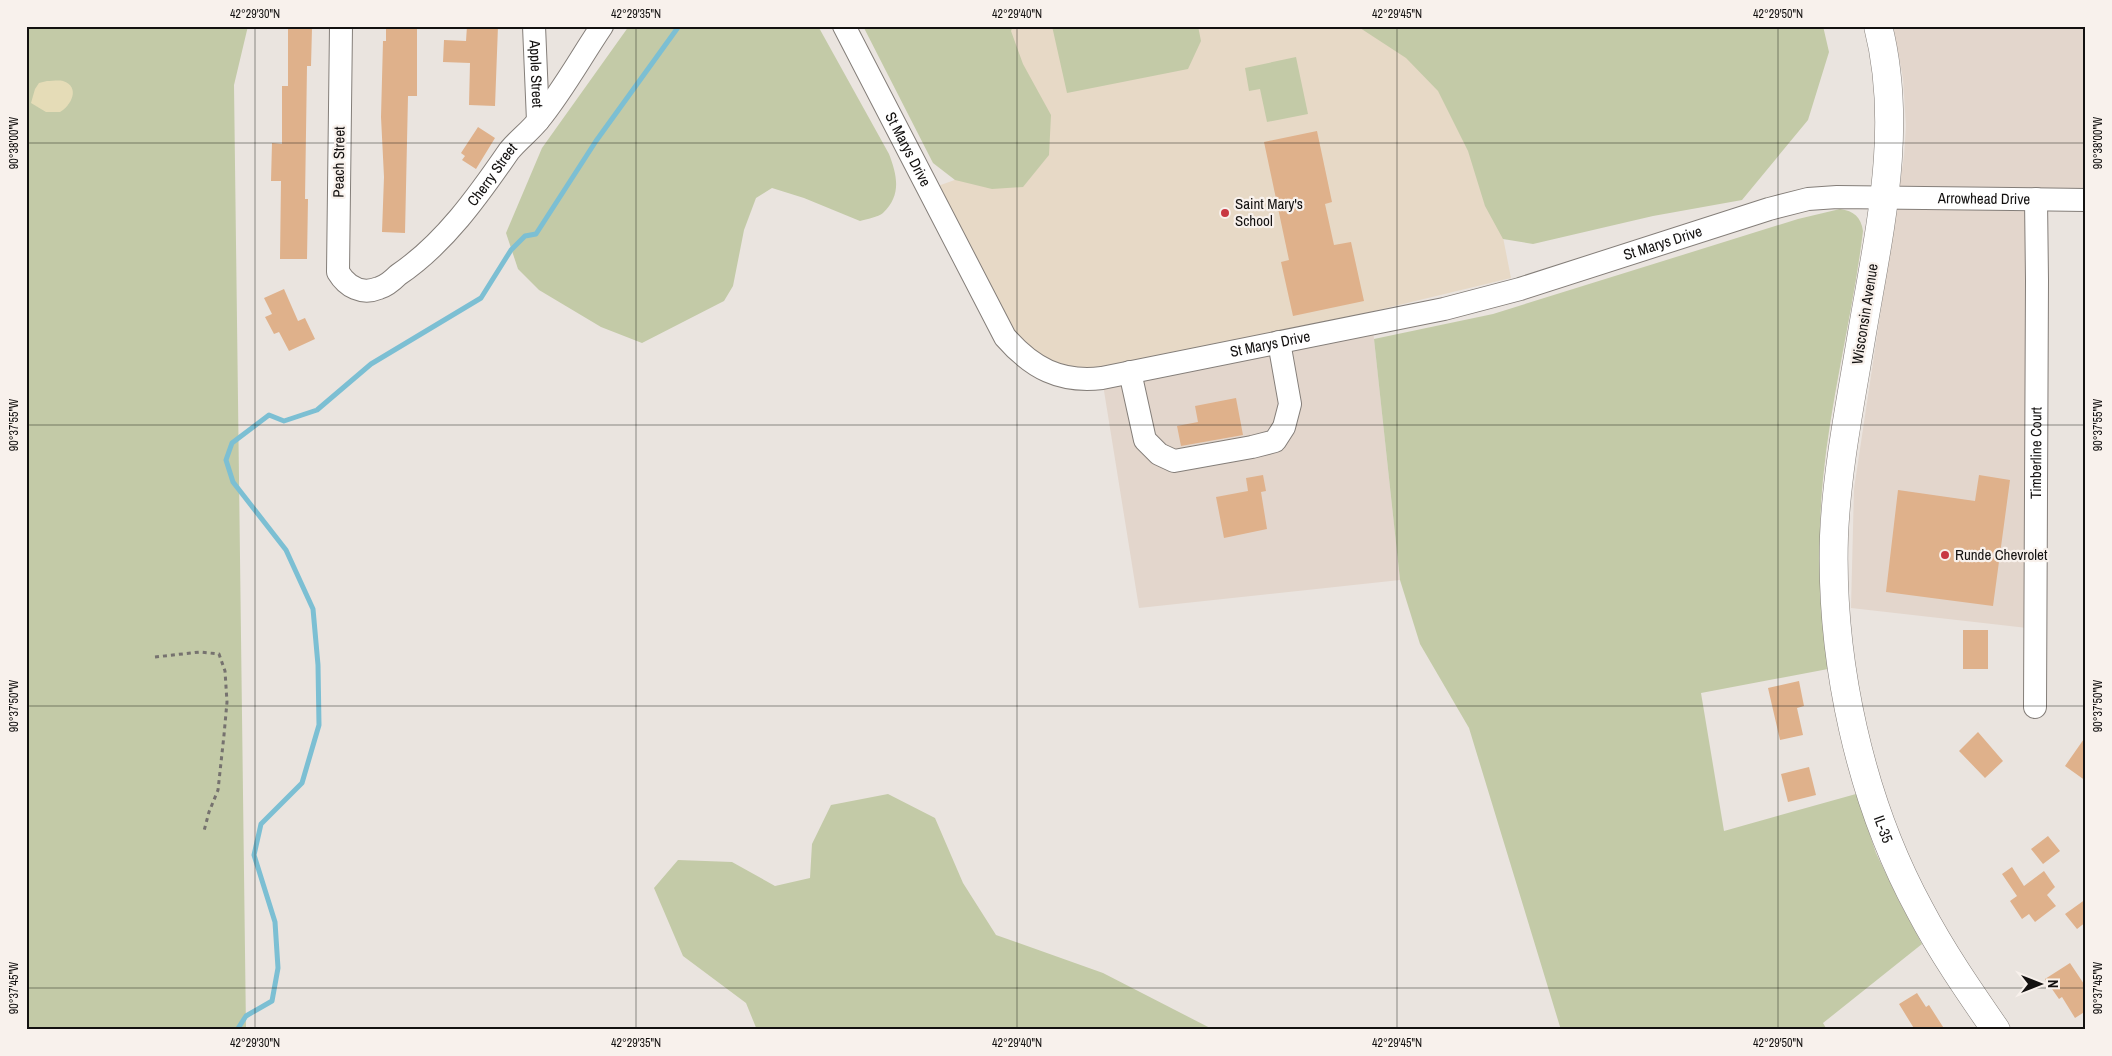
<svg xmlns="http://www.w3.org/2000/svg" width="2112" height="1056" font-family="'Archivo Narrow',sans-serif">
	<style>
		.built { fill: #e3d6cc }
		.education { fill: #e7d9c6 }
		.green { fill: #c3caa7 }
		.sand { fill: #e5dcb7 }
		.lines { fill: none; stroke-linecap: round; stroke-linejoin: round }
		.stream { stroke: #7cbfd3; stroke-width: 5 }
		.building { fill: #dfb18b }
		.minor-casing { stroke: #847e79; stroke-width: 24 }
		.major-casing { stroke: #847e79; stroke-width: 29 }
		.path { stroke: #76726f; stroke-width: 3; stroke-dasharray: 4 4; stroke-linecap: butt }
		.minor { stroke: #fff; stroke-width: 22 }
		.major { stroke: #fff; stroke-width: 28 }
		.ticks { fill: none; stroke: #131110; stroke-width: 1; stroke-opacity: 0.45 }
		.poi-dot { fill: #c83842; stroke: #f8f1ec; stroke-width: 2 }
		.labels { text-anchor: middle; stroke-width: 4.5; stroke-linejoin: round; paint-order: stroke }
		.street-label { font-size: 15px; fill: #131110; stroke: #f8f1ec }
		.poi-label { font-size: 15px; fill: #131110; stroke: #f8f1ec; text-anchor: start }
		.neatline { fill: none; stroke: #131110; stroke-width: 2 }
		.ticks-label { font-size: 12px; text-anchor: middle; fill: #131110 }
	</style>
	<rect width="100%" height="100%" fill="#eae4df"/>
	<path class="built" d="M1893,26h193v164l-40,22v418l-195,-22 3,-119 50,-333 2,-30 -3,-48z
		M1371,311l29,269 -261,28 -39,-242 191,-35z"/>
	<path class="education" d="M977,26h470l17,13 47,239 -220,53 -215,40 -27,-11 -26,-14 -85,-160 88,-32z"/>
	<path class="green" d="M26,26h222l-14,59 12,945h-220z
		M629,26h189l71,128c8,21 13,41 -6,59 -5,4 -16,6 -23,8l-56,-23 -32,-10 -16,10 -12,32 -11,56 -9,15 -82,42 -41,-16 -62,-37 -21,-21 -12,-36 36,-85z
		M863,26h150l-2,5 12,33 28,51 -2,40 -26,32 -31,2 -37,-9 -22,-17z
		M1052,26h146l3,15 -13,28 -121,24z
		M1357,26h466l6,26 -21,68 -66,80 -89,16 -120,28 -30,-5 -18,-33 -17,-55 -30,-60 -32,-33z
		M1296,57l12,57 -41,8 -7,-33 -11,2 -4,-23z
		M1840,209c14,2 21,8 23,22 -10,83 -32,165 -40,248 -6,64 -3,126 5,190l-127,24 23,138 132,-37 20,59 23,48 23,43 -99,79 4,7h-266l-92,-302 -49,-84 -20,-64 -26,-241 119,-25 305,-95z
		M888,794l47,24 28,65 33,52 107,38 111,57h-457l-11,-27 -63,-47 -29,-68 24,-28 54,2 43,24 35,-8 2,-34 19,-39z"/>
	<path class="sand" d="M47,81c5,0 12,-1 16,0 18,6 8,25 -3,31h-14l-15,-9 4,-14 4,-6z"/>
	<g class="lines">
		<path class="stream" d="M237,1030l9,-14 26,-15 6,-33 -3,-46 -21,-67 7,-31 41,-41 17,-58 -1,-60 -5,-56 -27,-59 -53,-68 -7,-22 6,-17 37,-28 15,6 33,-11 54,-46 110,-66 30,-48 14,-14 11,-2 60,-93 83,-115"/>
	</g>
	<path class="building" d="M386,26h31v70h-9l-3,137 -23,-1 2,-55 -3,-60 2,-76h3z
		M467,26h31l-3,80 -26,-1 1,-42 -27,-1 1,-22 22,1z
		M288,28h24l-1,38h-4l-2,133h3l-1,60h-27l1,-78h-10l1,-38 10,1v-58h6z
		M478,127l17,11 -19,31 -14,-9 3,-4 -4,-3z
		M1317,131l15,71 -7,2 9,41 17,-3 13,59 -71,15 -12,-54 8,-2 -25,-118z
		M284,289l14,32 7,-3 10,21 -26,12 -10,-19 -5,2 -9,-17 7,-3 -8,-16z
		M1236,398l7,37 -62,11 -4,-20 21,-4 -3,-16z
		M1263,475l3,16 -5,1 6,37 -43,9 -8,-41 32,-6 -2,-13z
		M1979,475l31,5 -17,126 -107,-14 12,-102 77,11z
		M1963,630h25v39h-25z
		M1799,681l5,25 -7,2 6,27 -23,5 -12,-52z
		M1978,732l25,29 -18,17 -26,-27z
		M2086,736v45l-21,-15z
		M1809,767l7,28 -28,7 -7,-28z
		M2048,836l12,15 -17,13 -12,-15z
		M2012,867l12,19 20,-15 11,16 -8,8 9,11 -21,16 -6,-8 -7,5 -12,-18 7,-5 -15,-22z
		M2086,899v23l-9,7 -12,-15z
		M2070,963l16,24v24l-11,7 -13,-21 -3,2 -14,-20z
		M1917,993l9,14 3,-2 16,25h-30l-16,-26z"/>
	<g class="lines">
		<g class="minor-casing">
			<g id="minor">
				<path id="s1" d="M341,26l-3,246c9,15 24,23 41,16 7,-2 14,-8 19,-13 46,-31 80,-79 111,-124 9,-11 20,-19 29,-30 24,-29 43,-64 64,-95"/>
				<path id="s2" d="M534,26l4,95"/>
				<path id="s3" d="M844,26l161,311c27,31 55,46 97,41l342,-69 76,-20 249,-80 39,-10 29,-2 249,3"/>
				<path d="M1130,372l15,68 14,14 15,7 78,-14 23,-6 9,-14 6,-23 -11,-62"/>
				<path id="s4" d="M2035,707l2,-427 -1,-81"/>
			</g>
		</g>
		<g class="major-casing">
			<g id="major">
				<path id="s5" d="M1878,26c26,102 1,206 -16,307 -11,67 -25,134 -28,203 -4,125 26,264 86,374 22,42 49,81 76,120"/>
			</g>
		</g>
		<path class="path" d="M155,657l45,-5 19,2 6,17 2,31 -3,33 -6,55 -9,22 -5,19"/>
		<use href="#minor" class="minor"/>
		<use href="#major" class="major"/>
	</g>
	<path class="ticks" d="M255,26v1004M636,26v1004M1017,26v1004M1397,26v1004M1778,26v1004M26,143h2060M26,425h2060M26,706h2060M26,988h2060"/>
	<g class="poi-dot">
		<circle cx="1225" cy="213" r="5"/>
		<circle cx="1945" cy="555" r="5"/>
	</g>
	<g class="labels">
		<g class="street-label">
			<text dy="5" stroke="none"><textPath href="#s2" startOffset="48">Apple Street</textPath></text>
			<text dy="5" stroke="none"><textPath href="#s3" startOffset="139">St Marys Drive</textPath></text>
			<text transform="translate(339 162) rotate(-89)" y="5">Peach Street</text>
			<text dy="5" stroke="none"><textPath href="#s1" startOffset="456">Cherry Street</textPath></text>
			<text dy="5" stroke="none"><textPath href="#s3" startOffset="1366">Arrowhead Drive</textPath></text>
			<text dy="5" stroke="none"><textPath href="#s3" startOffset="1038">St Marys Drive</textPath></text>
			<text transform="translate(1865 314) rotate(-81)" y="5">Wisconsin Avenue</text>
			<text dy="5" stroke="none"><textPath href="#s3" startOffset="632">St Marys Drive</textPath></text>
			<text dy="5" stroke="none"><textPath href="#s4" startOffset="254">Timberline Court</textPath></text>
			<text dy="5" stroke="none"><textPath href="#s5" startOffset="814">IL-35</textPath></text>
		</g>
		<g class="poi-label">
			<text x="1235" y="209">Saint Mary's<tspan x="1235" dy="17">School</tspan></text>
			<text x="1955" y="560">Runde Chevrolet</text>
		</g>
	</g>
	<rect width="2112" height="1056" fill="none" stroke="#f8f1ec" stroke-width="55"/>
	<g transform="translate(2040 984) rotate(90)" stroke="#f8f1ec" stroke-width="4" paint-order="stroke">
	<path d="M0-4L9 19L0 12L-9 19Z" fill="#131110"/>
	<text y="-8" font-size="14" font-weight="bold" text-anchor="middle" fill="#131110">N</text>
	</g>
	<rect x="28" y="28" width="2056" height="1000" class="neatline"/>
	<g class="ticks-label">
		<text x="255" y="18">42°29'30"N</text>
		<text x="636" y="18">42°29'35"N</text>
		<text x="1017" y="18">42°29'40"N</text>
		<text x="1397" y="18">42°29'45"N</text>
		<text x="1778" y="18">42°29'50"N</text>
		<text transform="translate(2098 143) rotate(-90)" y="4">90°38'00"W</text>
		<text transform="translate(14 143) rotate(-90)" y="4">90°38'00"W</text>
		<text transform="translate(2098 425) rotate(-90)" y="4">90°37'55"W</text>
		<text transform="translate(14 425) rotate(-90)" y="4">90°37'55"W</text>
		<text transform="translate(2098 706) rotate(-90)" y="4">90°37'50"W</text>
		<text transform="translate(14 706) rotate(-90)" y="4">90°37'50"W</text>
		<text transform="translate(14 988) rotate(-90)" y="4">90°37'45"W</text>
		<text transform="translate(2098 988) rotate(-90)" y="4">90°37'45"W</text>
		<text x="255" y="1047">42°29'30"N</text>
		<text x="636" y="1047">42°29'35"N</text>
		<text x="1017" y="1047">42°29'40"N</text>
		<text x="1397" y="1047">42°29'45"N</text>
		<text x="1778" y="1047">42°29'50"N</text>
	</g>
</svg>
